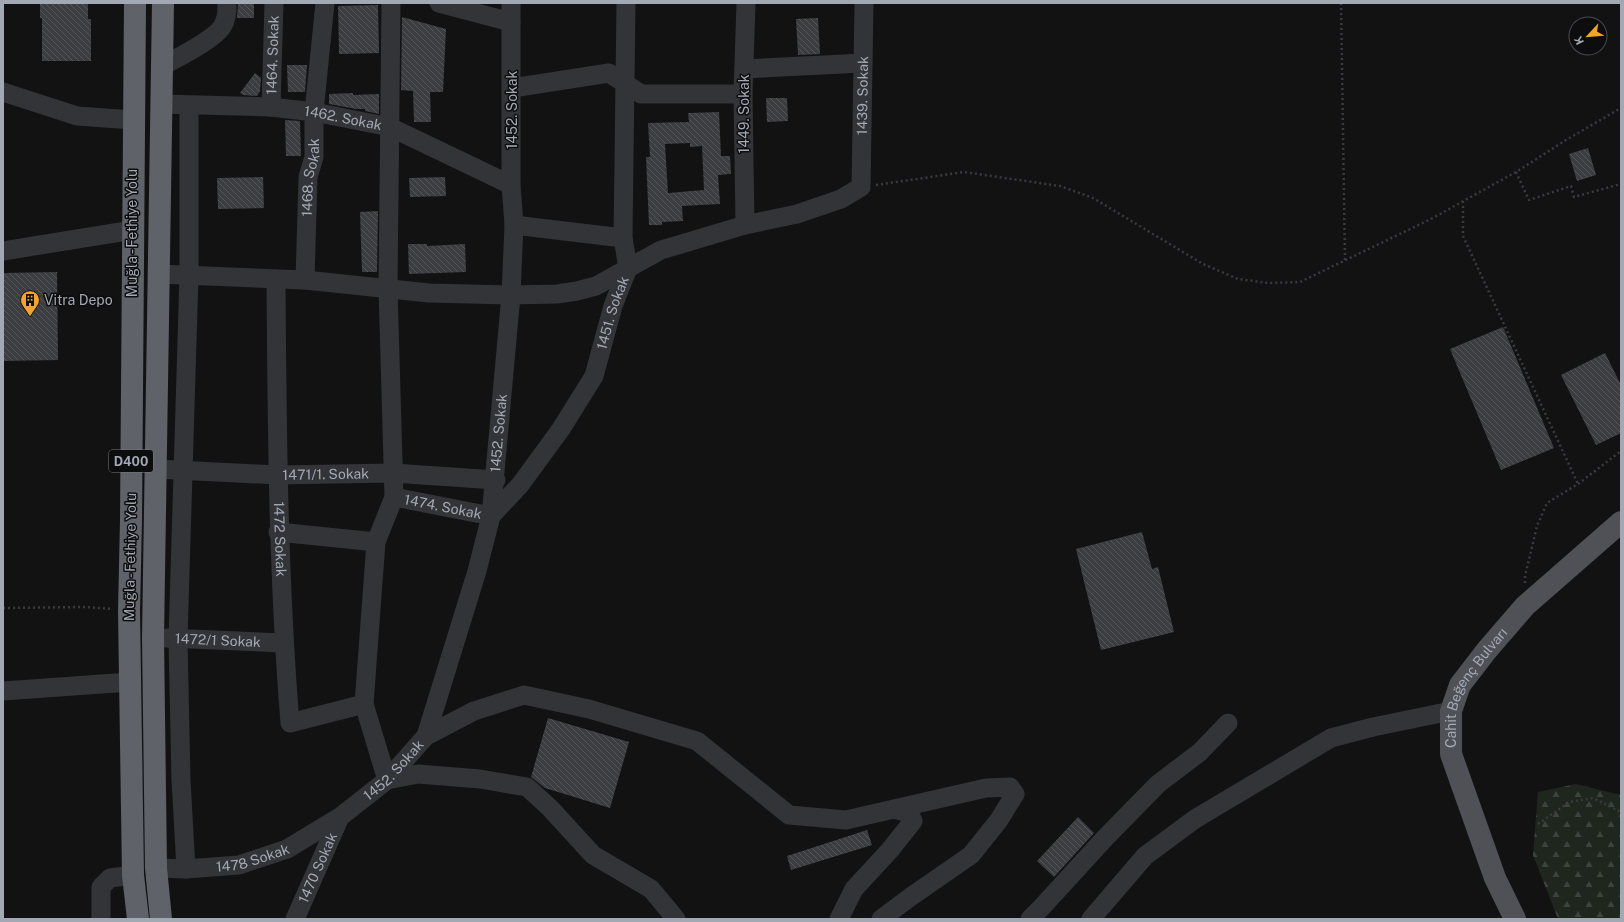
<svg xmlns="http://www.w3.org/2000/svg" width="1624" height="922" font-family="'Public Sans',sans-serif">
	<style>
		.forest { fill: url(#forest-firs) }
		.building { fill: url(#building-back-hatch); fill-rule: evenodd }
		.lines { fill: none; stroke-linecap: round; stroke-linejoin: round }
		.path { stroke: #393b3f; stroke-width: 2.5; stroke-dasharray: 2 3; stroke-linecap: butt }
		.minor { stroke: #333438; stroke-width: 19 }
		.major { stroke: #4f5157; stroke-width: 22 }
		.highway { stroke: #5f6269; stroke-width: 22 }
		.labels { text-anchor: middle; stroke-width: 3; stroke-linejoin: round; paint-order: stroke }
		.shield { fill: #0d0d0e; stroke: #767a82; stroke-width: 1 }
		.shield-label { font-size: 13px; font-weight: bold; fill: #a3a9b4 }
		.street-label { font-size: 14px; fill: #a3a9b4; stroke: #0d0d0e }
		.poi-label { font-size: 14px; fill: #a3a9b4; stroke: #0d0d0e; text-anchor: start }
	</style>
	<defs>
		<pattern id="forest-firs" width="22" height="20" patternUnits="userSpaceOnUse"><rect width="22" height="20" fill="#1e261e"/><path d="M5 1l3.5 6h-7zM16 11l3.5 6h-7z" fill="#3c433c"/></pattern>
		<pattern id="building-back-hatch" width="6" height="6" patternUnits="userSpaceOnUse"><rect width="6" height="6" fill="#3c3d40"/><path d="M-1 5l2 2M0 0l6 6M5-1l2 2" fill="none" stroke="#555659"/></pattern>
	</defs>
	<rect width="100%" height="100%" fill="#121213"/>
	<path class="forest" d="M1576,784l45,11v124h-63l-25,-64 5,-63z"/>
	<path class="building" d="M40,3h48v16h3v42h-49v-43h-2z
		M238,3h16v15h-17z
		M378,5l1,48 -40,1 -1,-48z
		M402,17l44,12 -3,63h-13l1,30h-17l-1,-31 -12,-1z
		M818,18l2,36 -22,1 -2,-36z
		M287,65h20l-2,27h-17z
		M255,73l6,5 -1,13 -3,5 -14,-1 -3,-2z
		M353,93v2l26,-1v20l-14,-3v-2h-9l-27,-5v-10z
		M766,98h21l1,23 -21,1z
		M719,112l2,44h9l1,18 -13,1 2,29 -38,2 1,15 -21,1v3h-13l-3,-68h4l-2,-34 41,-1 -1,-9zM690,143v4l12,-1 2,44 -36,3 -3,-49z
		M285,120l15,1 1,35h-15z
		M1588,148l8,27 -19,6 -8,-27z
		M263,177l1,31 -46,1 -1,-31z
		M445,177l1,19 -36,1 -1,-19z
		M378,211l-1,61h-15l-2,-60z
		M408,244h19v2l38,-2 1,28 -57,2z
		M57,272l1,88 -55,1v-88z
		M1503,327l51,121 -53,22 -51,-121z
		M1605,353l16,32v48l-25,12 -35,-70z
		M1142,532l10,37 6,-2 16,65 -73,18 -25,-101z
		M548,718l81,24 -19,66 -65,-20 -14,-11z
		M1078,817l16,16 -40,44 -17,-16z
		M867,830l5,15 -81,25 -4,-14z"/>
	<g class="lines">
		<path class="path" d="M1341,3l4,258
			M1516,172l13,28 42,-14 3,11 47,-13
			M876,185l88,-13 96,14 33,12 110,66 35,15 31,4 31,-1 131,-63 85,-47 50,-32 55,-32
			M1463,201v35l115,248
			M1525,583v-7l12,-50 10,-23 31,-19 43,-33
			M3,608l82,-1 27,2
			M1538,824l31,-22 24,-4 28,14"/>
		<g class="minor">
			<path d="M391,3l-3,285 6,209 -18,45 -12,162 23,76 31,-6 62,5 47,8 23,21 43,47 58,34 25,30"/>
			<path d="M439,3l72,19"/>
			<path d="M162,66c14,-7 52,-27 60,-39 5,-8 5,-15 5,-24"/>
			<path d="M744,69l119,-6"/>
			<path d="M512,88l97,-15 32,21h102"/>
			<path d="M3,92l74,24 56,4"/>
			<path id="s1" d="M161,104l110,3 43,5 76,15 121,58"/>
			<path id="s2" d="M271,107l3,-104"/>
			<path d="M514,225l109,13"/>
			<path d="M745,225l-2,-131 3,-91"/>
			<path d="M3,251l130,-21"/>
			<path id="s3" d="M158,274l147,6 124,13 82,2 46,-1 20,-3 19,-5 65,-36 84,-25 52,-11 44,-15 20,-12 3,-184"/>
			<path id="s4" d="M276,279c1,149 2,296 14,444l74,-19"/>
			<path id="s5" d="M305,280l3,-103 6,-20v-45l11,-109"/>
			<path id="s6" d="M156,469l121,6 116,-2 103,7"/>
			<path id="s7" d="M394,497l97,19 29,-31 41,-56 33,-53 19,-70 15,-38 -5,-30 3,-235"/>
			<path d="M278,532l98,10"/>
			<path id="s8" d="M167,638l116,5"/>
			<path d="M3,691l127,-9"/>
			<path d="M426,736l48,-25 50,-16 65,14 108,32 92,74 57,5 48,-11 15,4 4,8 -23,29 -36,39 -15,30"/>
			<path id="s9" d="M156,868l30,1 53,-4 48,-16 53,-32 47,-37 39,-44 51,-165 14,-55 20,-221 3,-70 -3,-40v-182"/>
			<path d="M186,869l-5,-89 -3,-141 11,-364v-170"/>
			<path d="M101,919v-32l9,-9 23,-3"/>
			<path id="s10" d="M295,919l45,-102"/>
			<path d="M881,919l28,-21 62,-43 28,-35 16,-26 -5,-7 -24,1 -92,21"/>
			<path d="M1030,919l11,-11 64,-70 53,-54 42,-32 28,-29"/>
			<path d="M1091,919l54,-63 50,-37 136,-81 42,-11 78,-16"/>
		</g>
		<path class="major" id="s11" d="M1515,919l-20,-41 -44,-124v-43l9,-26 27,-35 38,-44 96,-84"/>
		<path class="highway" d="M135,3l-4,517 -2,91 4,264 5,44
			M161,919l-5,-51 -3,-230 10,-635"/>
	</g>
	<defs>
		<g id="building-pin" transform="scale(1)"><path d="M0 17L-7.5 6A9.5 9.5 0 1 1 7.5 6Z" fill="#f3a42a" stroke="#0d0d0e"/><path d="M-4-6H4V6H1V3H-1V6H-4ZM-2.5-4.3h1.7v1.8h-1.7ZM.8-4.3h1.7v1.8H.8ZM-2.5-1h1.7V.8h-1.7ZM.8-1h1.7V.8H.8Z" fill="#111"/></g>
	</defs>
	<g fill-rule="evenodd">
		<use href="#building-pin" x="30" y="300"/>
	</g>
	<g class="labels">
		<rect class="shield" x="109" y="450" width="44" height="22" rx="3"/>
		<g class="shield-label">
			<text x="131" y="466">D400</text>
		</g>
		<g class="street-label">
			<text dy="5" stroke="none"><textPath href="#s2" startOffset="52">1464. Sokak</textPath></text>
			<text dy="5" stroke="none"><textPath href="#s3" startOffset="816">1439. Sokak</textPath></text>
			<text transform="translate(512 110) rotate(-90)" y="5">1452. Sokak</text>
			<text transform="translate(744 114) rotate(-90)" y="5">1449. Sokak</text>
			<text dy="5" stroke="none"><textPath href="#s1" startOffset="183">1462. Sokak</textPath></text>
			<text dy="5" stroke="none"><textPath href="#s5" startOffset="103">1468. Sokak</textPath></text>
			<text transform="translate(132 233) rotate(-90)" y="5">Muğla - Fethiye Yolu</text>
			<text dy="5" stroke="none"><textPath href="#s7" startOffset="339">1451. Sokak</textPath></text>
			<text dy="5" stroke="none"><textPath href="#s9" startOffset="627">1452. Sokak</textPath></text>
			<text dy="5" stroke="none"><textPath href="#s6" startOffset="170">1471/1. Sokak</textPath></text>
			<text dy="5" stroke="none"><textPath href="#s7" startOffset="50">1474. Sokak</textPath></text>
			<text dy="5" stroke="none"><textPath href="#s4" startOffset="260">1472 Sokak</textPath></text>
			<text transform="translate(130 557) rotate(-89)" y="5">Muğla - Fethiye Yolu</text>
			<text dy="5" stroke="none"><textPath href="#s8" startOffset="51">1472/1 Sokak</textPath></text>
			<text dy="5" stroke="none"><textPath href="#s11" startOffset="251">Cahit Beğenç Bulvarı</textPath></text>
			<text dy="5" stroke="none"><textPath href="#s9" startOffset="267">1452. Sokak</textPath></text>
			<text dy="5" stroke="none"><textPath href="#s9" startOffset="98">1478 Sokak</textPath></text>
			<text dy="5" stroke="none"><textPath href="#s10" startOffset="56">1470 Sokak</textPath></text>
		</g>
		<g class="poi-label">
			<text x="44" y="305">Vitra Depo</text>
		</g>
	</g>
	<rect width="1624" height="922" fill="none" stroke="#a3a9b4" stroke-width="8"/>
	<g transform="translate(1588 36) rotate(244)"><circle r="19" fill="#0d0d0e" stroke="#494b50"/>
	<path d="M0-3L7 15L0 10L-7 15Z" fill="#f3a42a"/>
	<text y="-6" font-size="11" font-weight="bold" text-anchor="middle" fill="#a3a9b4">K</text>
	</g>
</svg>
